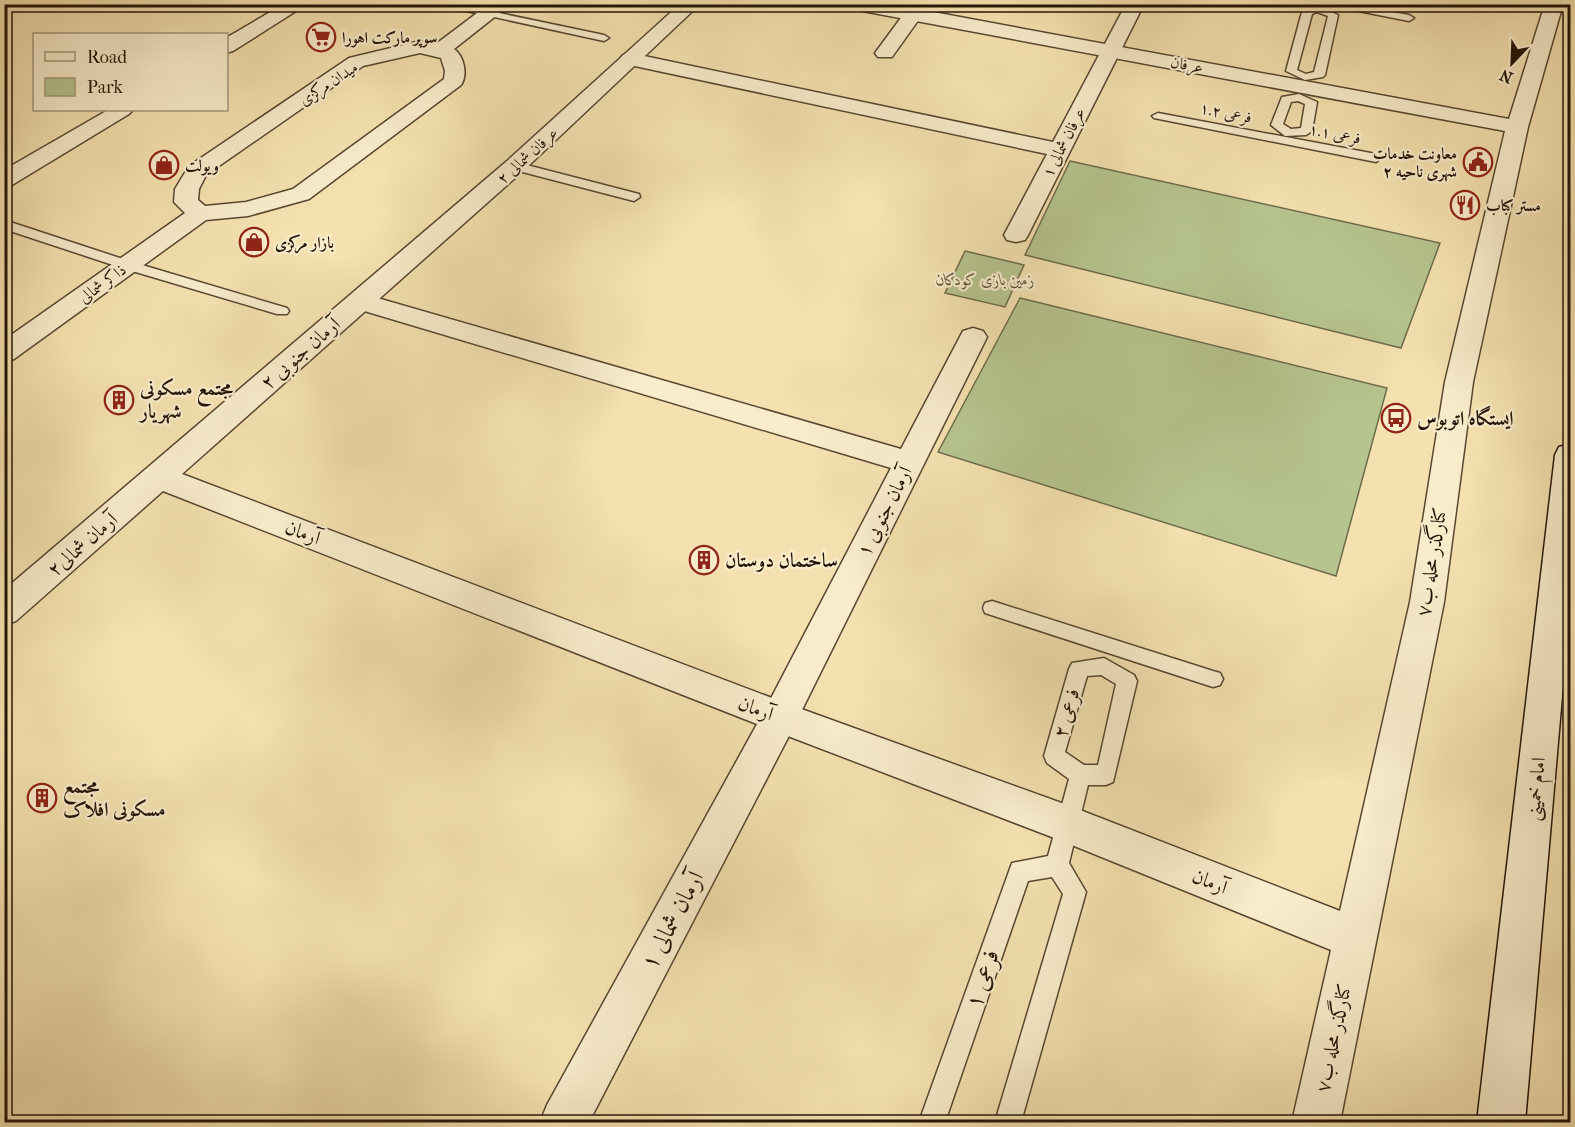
<svg xmlns="http://www.w3.org/2000/svg" width="1575" height="1127" font-family="'IM FELL French Canon',Amiri,serif">
	<style>
		.green { fill: #b6c48f; stroke: #6d6c4c; stroke-width: 1.5 }
		.lines { fill: none; stroke-linecap: round; stroke-linejoin: round }
		.service-casing { stroke: #584732; stroke-width: 3 }
		.minor-casing { stroke: #584732; stroke-width: 3 }
		.tertiary-casing { stroke: #584732; stroke-width: 3 }
		.secondary-casing { stroke: #241408; stroke-width: 3 }
		.service { fill: #f8eccb; fill-rule: evenodd }
		.minor { fill: #f8eccb; fill-rule: evenodd }
		.tertiary { fill: #f8eccb; fill-rule: evenodd }
		.secondary { fill: #f8eccb; fill-rule: evenodd }
		.labels { text-anchor: middle; stroke-width: 4.5; stroke-linejoin: round; paint-order: stroke }
		.far-poi-label { font-size: 16px; font-weight: bold; fill: #241408; stroke: #f8eccb; text-anchor: start }
		.far-street-label { font-size: 16px; fill: #241408; stroke: #f8eccb }
		.far-park-label { font-size: 16px; font-style: italic; fill: #575237; stroke: #f8eccb }
		.street-label { font-size: 20px; fill: #241408; stroke: #f8eccb }
		.poi-label { font-size: 20px; font-weight: bold; fill: #241408; stroke: #f8eccb; text-anchor: start }
		.near-street-label { font-size: 24px; fill: #241408; stroke: #f8eccb }
	</style>
	<rect width="100%" height="100%" fill="#f4e1af"/>
	<filter id="stains"><feTurbulence type="fractalNoise" baseFrequency=".00333" numOctaves="4"/><feColorMatrix values="0 0 0 0 .2 0 0 0 0 .09 0 0 0 0 .02 0 0 0 .5 -.17"/></filter>
	<radialGradient id="worn" r=".72"><stop offset=".6" stop-color="#630" stop-opacity="0"/><stop offset="1" stop-color="#630" stop-opacity=".3"/></radialGradient>
	<path class="green" d="M1070,161l370,82 -39,105 -376,-93z
		M965,251l59,14 -19,42 -60,-14z
		M1020,298l367,90 -51,188 -398,-124z"/>
	<g class="lines">
		<g class="service-casing">
			<path id="service" d="M434,4h22l148,31 5,3 -5,3z
				M1323,4h25l61,11 5,3 -5,3z
				M1318,6l20,9 -13,60 -2,2 -18,3 -19,-9 16,-59zM1317,12l11,4 -14,56 -8,2 -9,-4 15,-56z
				M1299,94l18,8 -5,29 -6,4 -21,1 -14,-11 11,-28zM1298,101l7,3 -4,24 -10,1 -8,-5 8,-22z
				M1158,113l218,41 6,4 -6,4 -222,-44 -2,-2z
				M515,162l124,32 1,3 -6,4 -123,-32 -2,-3 2,-3z
				M4,220l128,42 155,46 2,3 -2,3h-10l-155,-46 -118,-39z
				M992,601l221,70 7,2 3,6 -3,6 -7,2 -228,-74 -2,-5 2,-5z
				M1104,658l30,17 3,6 -24,101 -7,3h-18l-19,78 17,29 -65,230h-26l68,-228 -11,-17 -24,4 -83,241h-26l93,-259 36,-7 21,-77 -22,-16 -3,-7 25,-87 3,-6zM1101,675l15,9 -18,81h-14l-19,-13 22,-76z"/>
		</g>
		<g class="minor-casing">
			<path id="minor" d="M1126,4h18l-116,231 -3,5 -9,2 -9,-2 -3,-5 43,-81 -417,-89 -7,-2 -3,-4 3,-4 7,-2 423,89z
				M913,9l7,2 2,4 -30,42h-14l-3,-4 3,-4 28,-38z
				M360,293l541,156 62,-118 10,-3 10,3 4,6 -194,391 -204,394h-49l7,-17 220,-399 124,-238 -540,-161 -4,-6 4,-6z"/>
		</g>
		<g class="tertiary-casing">
			<path id="tertiary" d="M284,4h23l-74,47 -7,2v-15z
				M489,4h22l-57,45c10,7 14,26 7,36l-152,114 -61,17 -42,4 -192,139 -10,3v-22l181,-127 -11,-11 1,-13 14,-23 160,-108 71,-17 16,3zM420,53l21,5 4,13 -1,8 -151,110 -47,13 -41,4 -7,-6 1,-11 7,-14 157,-109z
				M680,4h20l-177,167 -341,303 611,232 274,99 273,106 70,-309 35,-220 60,-251 -648,-121 -7,-2 -2,-4h42l619,115 36,-115h18l-35,123 -55,255 -29,220 -104,520h-48l39,-172 -274,-111 -290,-111 -604,-237 -147,130 -12,4v-35l503,-429z
				M108,110h25l-4,4 -117,71 -8,2v-17z"/>
		</g>
		<g class="secondary-casing">
			<path id="secondary" d="M1570,444v160l-45,518h-48l78,-667 4,-8z"/>
		</g>
		<use href="#service" class="service"/>
		<use href="#minor" class="minor"/>
		<use href="#tertiary" class="tertiary"/>
		<use href="#secondary" class="secondary"/>
	</g>
	<defs>
		<g id="supermarket-ring" transform="scale(1.5)"><circle r="9.5" fill="#f8eccb" stroke="#8f2418" stroke-width="1.5"/><path d="M-6-5.5h2.5l.6 2H6L4.5 2H-2.5L-4.4-4H-6ZM-1.5 3.2a1.3 1.3 0 1 0 .1 0ZM3 3.2a1.3 1.3 0 1 0 .1 0Z" fill="#8f2418"/></g>
		<g id="civic-ring" transform="scale(1.5)"><circle r="9.5" fill="#f8eccb" stroke="#8f2418" stroke-width="1.5"/><path d="M-.6-6.5H3V-4.5H.6V-3L4-1V1h2V6H-6V1h2V-1L-.6-3ZM-1.2 2.5V6h2.4V2.5Z" fill="#8f2418"/></g>
		<g id="shop-ring" transform="scale(1.5)"><circle r="9.5" fill="#f8eccb" stroke="#8f2418" stroke-width="1.5"/><path d="M-5-2.5h2.3a2.7 3.5 0 0 1 5.4 0H5L5.5 6h-11ZM-1.5-2.5h3a1.5 2.3 0 0 0-3 0Z" fill="#8f2418"/></g>
		<g id="restaurant-ring" transform="scale(1.5)"><circle r="9.5" fill="#f8eccb" stroke="#8f2418" stroke-width="1.5"/><path d="M-5-6h1v4h1v-4h1v4h1v-4h1v5L-1.5 .5V6h-2V.5L-5-1ZM5-6V6H3V1.5H1.5Q1.5-4 5-6Z" fill="#8f2418"/></g>
		<g id="building-ring" transform="scale(1.5)"><circle r="9.5" fill="#f8eccb" stroke="#8f2418" stroke-width="1.5"/><path d="M-4-6H4V6H1V3H-1V6H-4ZM-2.5-4.3h1.7v1.8h-1.7ZM.8-4.3h1.7v1.8H.8ZM-2.5-1h1.7V.8h-1.7ZM.8-1h1.7V.8H.8Z" fill="#8f2418"/></g>
		<g id="bus-ring" transform="scale(1.5)"><circle r="9.5" fill="#f8eccb" stroke="#8f2418" stroke-width="1.5"/><path d="M-5-6H5V4H4V6H2V4H-2V6H-4V4H-5ZM-3.5-4V0h7V-4ZM-3.5 1.2v1.5H-2V1.2ZM2 1.2v1.5H3.5V1.2Z" fill="#8f2418"/></g>
	</defs>
	<g fill-rule="evenodd">
		<use href="#supermarket-ring" x="321" y="37"/>
		<use href="#civic-ring" x="1478" y="162"/>
		<use href="#shop-ring" x="164" y="165"/>
		<use href="#restaurant-ring" x="1465" y="205"/>
		<use href="#shop-ring" x="254" y="242"/>
		<use href="#building-ring" x="119" y="400"/>
		<use href="#bus-ring" x="1396" y="418"/>
		<use href="#building-ring" x="704" y="560"/>
		<use href="#building-ring" x="42" y="798"/>
	</g>
	<g class="labels">
		<g class="far-poi-label">
			<text x="342" y="43">سوپر مارکت اهورا</text>
			<text x="1457" y="159" text-anchor="end">معاونت خدمات<tspan x="1457" dy="18">شهری ناحیه ۲</tspan></text>
			<text x="185" y="171">ویولت</text>
			<text x="1486" y="211">مستر کباب</text>
			<text x="275" y="248">بازار مرکزی</text>
		</g>
		<g class="far-street-label">
			<text transform="translate(1187 64) rotate(11)" y="6">عرفان</text>
			<text transform="translate(328 83) rotate(-33)" y="6">میدان مرکزی</text>
			<text transform="translate(1226 112) rotate(11)" y="6">فرعی ۱.۲</text>
			<text transform="translate(1335 133) rotate(11)" y="6">فرعی ۱.۱</text>
			<text transform="translate(1063 142) rotate(-63)" y="6">عرفان شمالی ۱</text>
			<text transform="translate(527 155) rotate(-42)" y="6">عرفان شمالی ۲</text>
			<text transform="translate(102 283) rotate(-36)" y="6">ذاکر شمالی</text>
		</g>
		<g class="far-park-label">
			<text x="985" y="285">زمین بازی کودکان</text>
		</g>
		<g class="street-label">
			<text transform="translate(300 353) rotate(-41)" y="7">آرمان جنوبی ۲</text>
			<text transform="translate(884 511) rotate(-63)" y="7">آرمان جنوبی ۱</text>
			<text transform="translate(303 532) rotate(21)" y="7">آرمان</text>
			<text transform="translate(82 544) rotate(-41)" y="7">آرمان شمالی۲</text>
			<text transform="translate(1431 562) rotate(-81)" y="7">کنارگذر محله ب۷</text>
			<text transform="translate(756 708) rotate(21)" y="7">آرمان</text>
			<text transform="translate(1066 713) rotate(-74)" y="7">فرعی ۲</text>
			<text transform="translate(1535 789) rotate(-84)" y="7">امام خمینی</text>
			<text transform="translate(1210 881) rotate(22)" y="7">آرمان</text>
			<text transform="translate(1333 1038) rotate(-78)" y="7">کنارگذر محله ب۷</text>
		</g>
		<g class="poi-label">
			<text x="140" y="395">مجتمع مسکونی<tspan x="140" dy="23">شهریار</tspan></text>
			<text x="1417" y="425">ایستگاه اتوبوس</text>
			<text x="725" y="567">ساختمان دوستان</text>
			<text x="63" y="793">مجتمع<tspan x="63" dy="23">مسکونی افلاک</tspan></text>
		</g>
		<g class="near-street-label">
			<text transform="translate(672 920) rotate(-62)" y="8">آرمان شمالی ۱</text>
			<text transform="translate(982 979) rotate(-71)" y="8">فرعی ۱</text>
		</g>
	</g>
	<rect width="1575" height="1127" fill="none" stroke="#f4e1af" stroke-width="24"/>
	<rect x="6" y="6" width="1563" height="1115" fill="none" stroke="#241408" stroke-width="3"/>
	<rect x="12" y="12" width="1551" height="1103" fill="none" stroke="#241408" stroke-width="1.5"/>
	<rect x="33" y="33" width="195" height="78" fill="#f8eccb" stroke="#a3967d" stroke-width="1.5"/>
	<rect x="45" y="52" width="30" height="9" fill="#f8eccb" stroke="#a3967d" stroke-width="1.5"/>
	<text x="87" y="63" font-size="18" fill="#241408">Road</text>
	<rect x="45" y="78" width="30" height="18" fill="#b6c48f" stroke="#a3967d" stroke-width="1.5"/>
	<text x="87" y="93" font-size="18" fill="#241408">Park</text>
	<g transform="translate(1512 63) rotate(203)" stroke="#f8eccb" stroke-width="4.5" paint-order="stroke">
	<path d="M0-4.5L10 22L0 15L-10 22Z" fill="#241408"/>
	<text y="-9" font-size="16" font-weight="bold" text-anchor="middle" fill="#241408">N</text>
	</g>
	<rect width="100%" height="100%" filter="url(#stains)"/>
	<rect width="100%" height="100%" fill="url(#worn)"/>
</svg>
